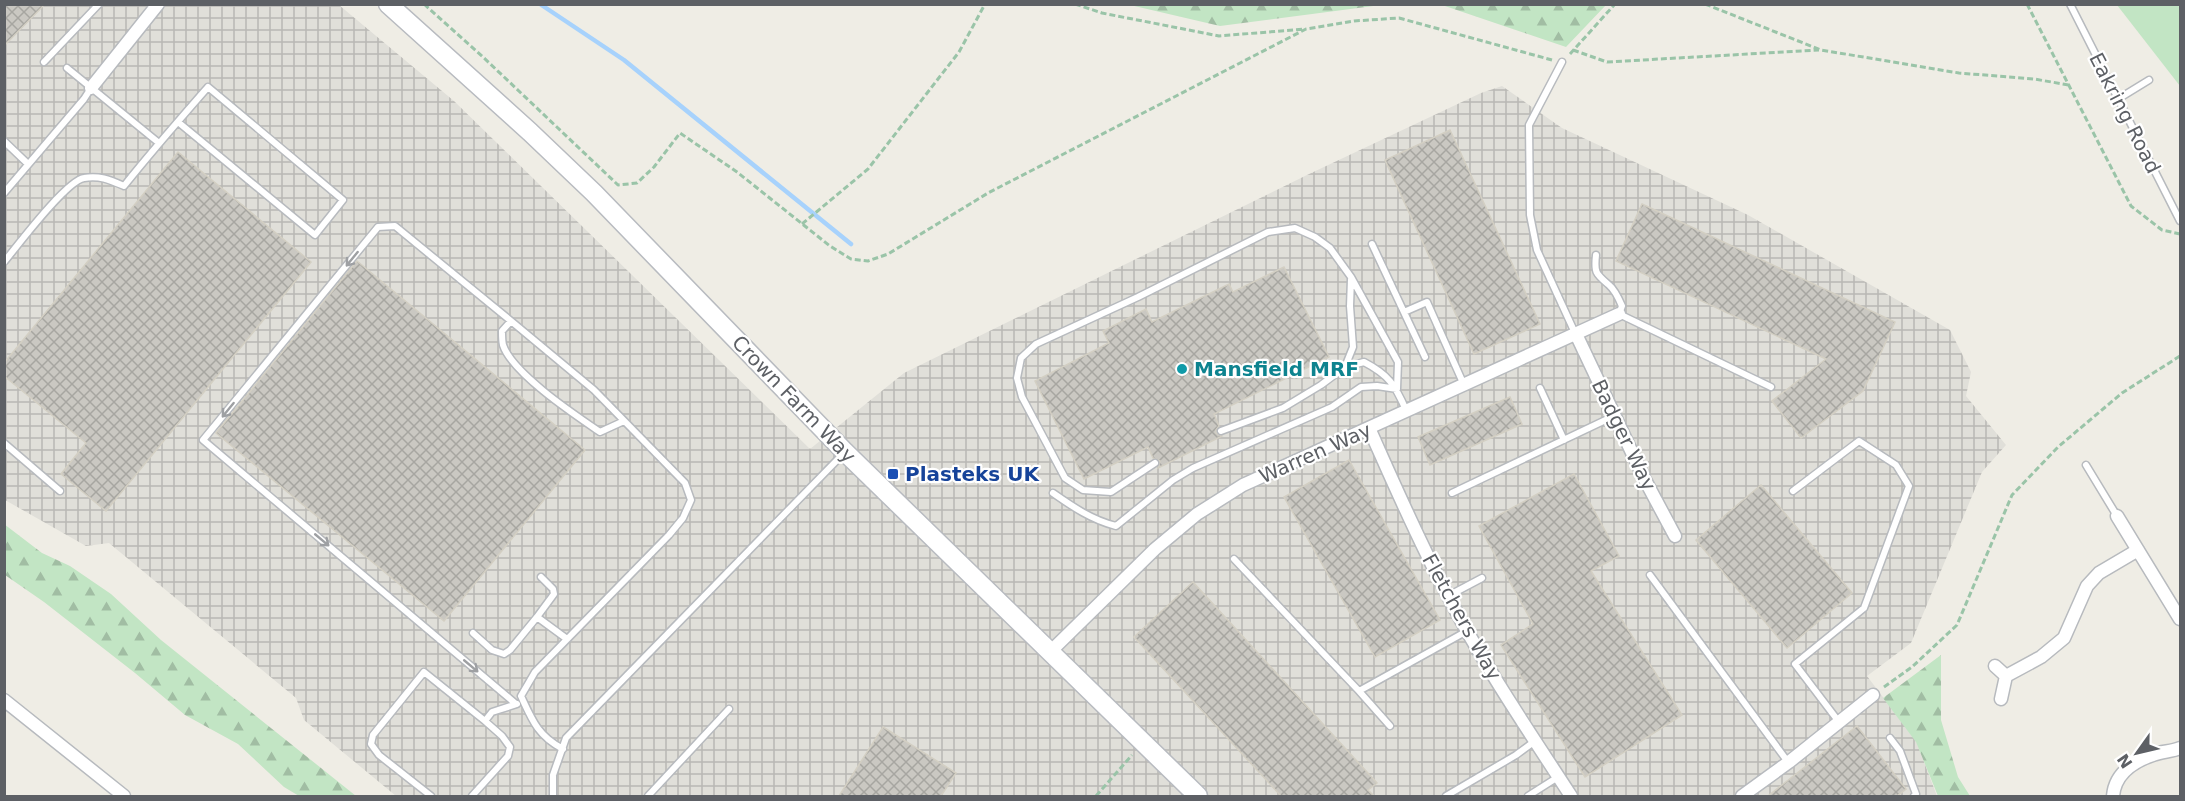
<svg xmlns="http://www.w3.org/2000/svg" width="2185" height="801" font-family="'DejaVu Sans',sans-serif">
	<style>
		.industrial { fill: url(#industrial-grid) }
		.forest { fill: url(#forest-firs) }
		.park { fill: #c2e5c4 }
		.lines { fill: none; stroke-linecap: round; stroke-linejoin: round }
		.stream { stroke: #a7d2fc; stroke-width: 4.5 }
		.building { fill: url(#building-cross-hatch); stroke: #d3cfc3; stroke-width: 1.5 }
		.lane-casing { stroke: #b7babe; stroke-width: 9 }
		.street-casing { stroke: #b7babe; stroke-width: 15 }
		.secondary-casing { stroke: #b8bbc0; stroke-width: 21 }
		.path { stroke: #9ac4a8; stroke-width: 3; stroke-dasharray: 6 3; stroke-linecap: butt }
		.lane { stroke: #fff; stroke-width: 6 }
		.street { stroke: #fff; stroke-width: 12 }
		.secondary { stroke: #fff; stroke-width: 18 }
		.oneway { stroke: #9ea0a3 }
		.culture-dot { fill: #0f9aa8; stroke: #fff; stroke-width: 2 }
		.transit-dot { fill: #1a4fb4; stroke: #fff; stroke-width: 2 }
		.labels { text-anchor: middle; stroke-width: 4.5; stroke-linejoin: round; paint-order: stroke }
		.street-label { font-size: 20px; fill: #5d6065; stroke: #fff }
		.culture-label { font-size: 20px; font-weight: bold; fill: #0d838f; stroke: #fff; text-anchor: start }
		.transit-label { font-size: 20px; font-weight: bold; fill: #164399; stroke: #fff; text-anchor: start }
	</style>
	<defs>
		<pattern id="industrial-grid" width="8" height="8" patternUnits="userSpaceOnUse" patternTransform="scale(1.5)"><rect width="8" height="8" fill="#e0dfd9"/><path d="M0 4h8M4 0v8" fill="none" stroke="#b9b8b4"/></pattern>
		<pattern id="forest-firs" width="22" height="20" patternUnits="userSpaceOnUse" patternTransform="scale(1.5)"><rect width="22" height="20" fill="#c2e5c4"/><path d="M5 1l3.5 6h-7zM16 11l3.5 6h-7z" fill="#a1bda3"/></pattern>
		<pattern id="building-cross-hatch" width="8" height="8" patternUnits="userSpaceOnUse" patternTransform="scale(1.5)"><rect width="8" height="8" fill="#cac8c2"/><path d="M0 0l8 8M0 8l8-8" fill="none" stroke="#a7a6a1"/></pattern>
	</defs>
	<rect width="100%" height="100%" fill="#efede5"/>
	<path class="industrial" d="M5,4l334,1 115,96 356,348 94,-76 403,-198 174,-82 21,-7 60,42 186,87 202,115 21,42 -5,24 40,49 -24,27 -71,171 -44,33 49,65 21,55h-1541l-92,-76 -8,-22 -187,-155 -23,3 -81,-46z"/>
	<path class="forest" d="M1130,5h251l-161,21z
		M1442,5l164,-1v1l-40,42z
		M4,524l38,29 28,13 41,28 50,46 195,156h-57l-15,-9 -46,-43 -53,-29 -50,-42 -91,-71 -39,-27z
		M1941,655v65l17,57 12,19h-32l-22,-54 -33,-44z"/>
	<path class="park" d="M2117,5h63v81z"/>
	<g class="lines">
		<path class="stream" d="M540,4l84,56 227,184"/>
	</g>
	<path class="building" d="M4,4h41l-41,42z
		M1450,130l90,194 -66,30 -89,-194z
		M178,152l133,110 -205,249 -45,-37 25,-31 -82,-67v-13z
		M1642,204l253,118 -32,69 -62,47 -29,-37 54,-42 -210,-98z
		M357,261l228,189 -141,171 -228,-188z
		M1284,267l45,90 -115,57 5,12 -3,4v3l6,3 -64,32 2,-7 -7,-3 -5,-11 -64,32 -49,-98 74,-38 -6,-12 43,-22 6,13 77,-38 4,8z
		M1510,397l12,27 -92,41 -12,-28z
		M1349,460l91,160 -65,37 -91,-160z
		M1574,474l45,82 -28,15 91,144 -97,62 -84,-132 32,-21 -54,-98z
		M1761,485l91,108 -65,55 -91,-108z
		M1193,582l184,201 -9,7 6,6h-93l-147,-159z
		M1857,726l49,63 -9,7h-129z
		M883,727l73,46 -15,23h-102z"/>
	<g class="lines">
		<g class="lane-casing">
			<path id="lane" d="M2070,4l110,217
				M44,62l55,-58
				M1562,62l-33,63 1,90 7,35 38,83
				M67,68l92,75
				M2118,99l31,-19
				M4,141l24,23
				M4,193l80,-94 7,-11
				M1372,244l53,113
				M1596,255c-2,18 0,19 13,30 6,5 10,14 13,21l-3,8 152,73
				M4,262c14,-17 62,-81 80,-84 15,-3 26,2 40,8 27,-34 56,-67 84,-99l135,113 -28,35 -137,-113
				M1404,312l23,-10 37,83
				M511,321l-116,-95 -17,1 -175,213 313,264
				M1345,367l8,-20 -3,-41 1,-27
				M1540,388l24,52
				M1221,431l62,-23 38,-23 24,-18 19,-5c25,13 31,23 42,48
				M4,443l56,48
				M2086,465l31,51
				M1793,491l66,-50 37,24 13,21 -45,122 -69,56 44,58
				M1053,493c20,14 39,27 63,33l57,-46 20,-12 139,-61 29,-20 16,-1 20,3 1,-27 -47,-85 -21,-29 -15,-11 -20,-9 -27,4 -130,65 -102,47 -15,14 -4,20 5,19 43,81 18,12 28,2 44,-29
				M1452,493l162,-77
				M1234,559l125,132 108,-60
				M1650,575l138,187
				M1448,596l34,-18
				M537,617l17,-23 -1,-5 -12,-12
				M473,633l19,17 12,4 6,-4 27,-33 30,22
				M1359,691l31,35
				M1890,738l10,13 16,43 -2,2
				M563,749c-25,-13 -31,-29 -42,-53l14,-24 134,-137 14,-17 8,-18 -6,-17 -91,-93 -83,-69 -9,10c0,5 0,10 1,14 9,28 72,70 97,87l24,-11
				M431,796l-52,-41 -8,-11 2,-9 51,-63 61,49 7,-9 25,-8
				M472,796l36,-40 2,-9 -8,-11 -17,-15
				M553,796v-21l13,-37 277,-284
				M648,796l81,-87
				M1446,796l70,-41 19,-14
				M1528,796l30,-19"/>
		</g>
		<g class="street-casing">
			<path id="street" d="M91,88l67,-84
				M1576,334l68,144 31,58
				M1369,428c25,56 49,112 78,166 36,70 81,136 124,202
				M2117,516l63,103
				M1051,651l104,-102 42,-35 46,-29 376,-171
				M1995,666l11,10 -5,23
				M2006,676l35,-19 23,-19 23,-52 12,-13 39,-23
				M4,700l120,96
				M1742,796l47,-34 84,-67
				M2113,796c2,-22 19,-34 40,-41 9,-4 18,-3 27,-7"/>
		</g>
		<g class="secondary-casing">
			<path id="secondary" d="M388,4l142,128 64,61 251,259 353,344"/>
		</g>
		<path class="path" d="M424,4l59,53 135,128 19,-2 17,-16 26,-34 57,39 93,74 21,13 17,2 20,-7 100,-61 318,-164 48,-8 45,-3 153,42
			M1075,4l27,9 117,23 86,-7
			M1705,4l116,46 138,23 75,6 35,6
			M2027,4l104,202 31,24 18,4
			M1573,50l34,12 212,-12
			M1570,54l45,-50
			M802,224l66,-55 91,-117 26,-48
			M1884,687l28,-20 45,-42 55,-130 46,-48 64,-54 58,-37
			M1096,796l36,-41"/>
		<use href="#lane" class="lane"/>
		<use href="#street" class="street"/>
		<use href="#secondary" class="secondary"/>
	</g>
	<defs><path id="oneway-shaft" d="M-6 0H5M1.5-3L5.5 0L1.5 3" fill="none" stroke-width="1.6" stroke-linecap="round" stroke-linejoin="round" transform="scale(1.5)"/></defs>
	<g class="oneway">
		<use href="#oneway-shaft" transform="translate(352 259) rotate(129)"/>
		<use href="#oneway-shaft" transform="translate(228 410) rotate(129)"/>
		<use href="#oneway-shaft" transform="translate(322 540) rotate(40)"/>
		<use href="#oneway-shaft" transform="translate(471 666) rotate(40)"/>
	</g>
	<circle class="culture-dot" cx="1182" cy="369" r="6"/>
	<rect class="transit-dot" x="887" y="468" width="12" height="12" rx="3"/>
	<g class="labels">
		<g class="street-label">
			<text transform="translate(2125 113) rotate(63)" y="7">Eakring Road</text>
			<text transform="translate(794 399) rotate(46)" y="7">Crown Farm Way</text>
			<text transform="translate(1624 435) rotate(64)" y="7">Badger Way</text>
			<text transform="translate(1315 453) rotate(-24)" y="7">Warren Way</text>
			<text transform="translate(1462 617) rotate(61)" y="7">Fletchers Way</text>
		</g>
		<g class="culture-label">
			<text x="1194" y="376">Mansfield MRF</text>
		</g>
		<g class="transit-label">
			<text x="905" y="481">Plasteks UK</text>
		</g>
	</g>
	<rect width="2185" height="801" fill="none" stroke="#5d6065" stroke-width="12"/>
	<g transform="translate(2137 753) rotate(236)" stroke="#ffffff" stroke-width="4.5" paint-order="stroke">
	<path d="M0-4.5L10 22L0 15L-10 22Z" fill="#5d6065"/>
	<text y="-9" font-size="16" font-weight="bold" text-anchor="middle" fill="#5d6065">N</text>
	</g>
</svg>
